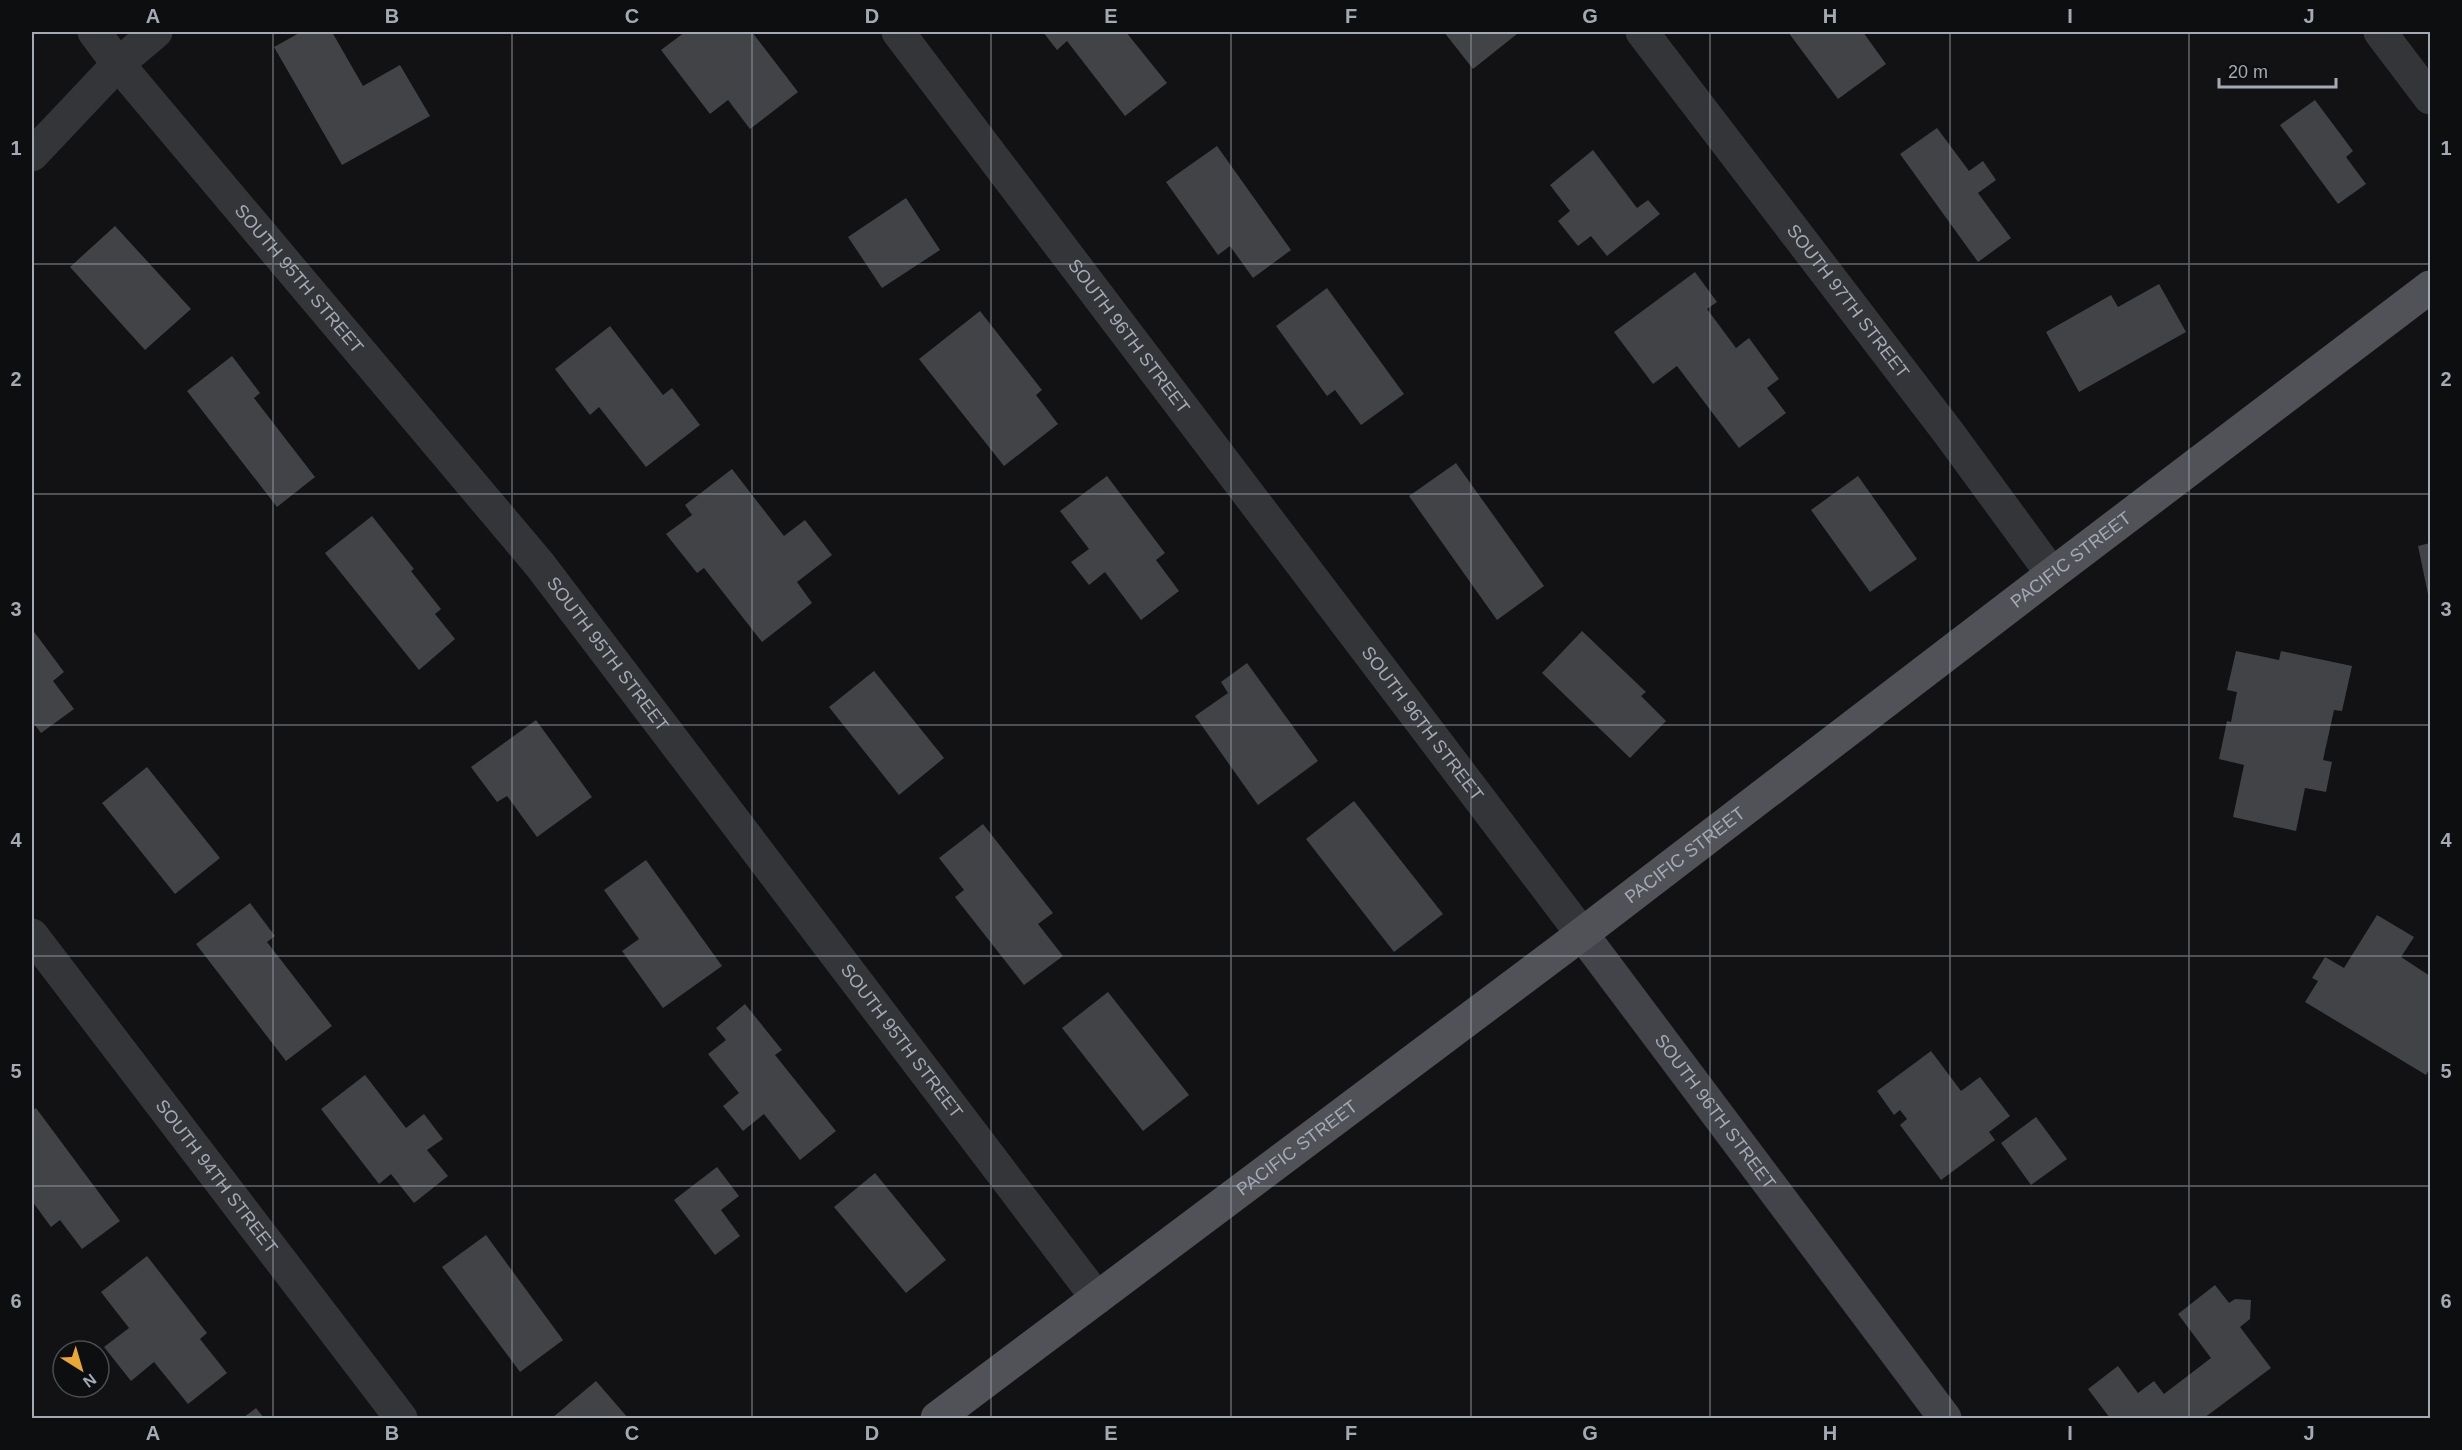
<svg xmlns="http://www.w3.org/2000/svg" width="2462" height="1450" font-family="Helvetica,sans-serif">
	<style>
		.building { fill: #414347 }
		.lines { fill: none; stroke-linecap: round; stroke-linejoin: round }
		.street { stroke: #343539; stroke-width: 33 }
		.secondary { stroke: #424449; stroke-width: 33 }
		.primary { stroke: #505258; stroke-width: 33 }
		.grid { fill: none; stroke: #a4aab4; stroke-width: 1.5; stroke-opacity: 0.55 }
		.labels { text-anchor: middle; stroke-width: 5; stroke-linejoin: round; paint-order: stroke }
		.street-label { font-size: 18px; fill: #a4aab4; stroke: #0d0e0f }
		.neatline { fill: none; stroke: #a4aab4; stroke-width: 2 }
		.grid-label { font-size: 20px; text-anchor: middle; font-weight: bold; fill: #a4aab4 }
	</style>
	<rect width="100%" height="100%" fill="#121214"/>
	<path class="building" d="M301,32h31l31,54 37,-21 30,51 -88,49 -68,-118z
		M685,32h67l46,60 -48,37 -22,-29 -18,14 -49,-64z
		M1043,32h83l41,51 -42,33 -58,-75 -10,9z
		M1444,32h71l2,2 -44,35z
		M1788,32h75l23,32 -48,35z
		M2315,100l38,51 -7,6 20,27 -28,20 -58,-79z
		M1937,128l32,43 14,-10 13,19 -18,13 33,45 -33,24 -78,-108z
		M1217,146l74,104 -38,28 -23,-32 -12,9 -52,-73z
		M1593,150l44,58 11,-8 12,14 -53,42 -16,-20 -13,10 -20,-25 12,-10 -20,-26z
		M906,198l34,52 -58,38 -34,-51z
		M115,226l76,83 -46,41 -75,-83z
		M1695,272l22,30 -10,7 29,39 13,-10 30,41 -12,9 19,25 -47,35 -62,-82 -24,18 -39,-52z
		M2159,284l27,48 -107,60 -33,-60 65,-37 7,12z
		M1327,288l77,106 -43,31 -26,-35 -8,6 -51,-70z
		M980,311l62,79 -6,5 22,29 -54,42 -85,-107z
		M610,326l53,69 9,-7 28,37 -54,42 -47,-60 -9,8 -35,-46z
		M232,356l28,37 -6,5 61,79 -38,30 -90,-116z
		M1456,463l88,123 -47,34 -88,-124z
		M732,469l52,67 21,-16 27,35 -35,27 15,21 -50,39 -58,-74 -7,5 -31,-39 26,-19 -7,-10z
		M1107,476l58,77 -9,7 23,31 -38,29 -36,-48 -16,13 -18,-23 18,-13 -29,-38z
		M1858,476l59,83 -47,33 -59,-82z
		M372,516l42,53 -3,2 30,38 -6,5 20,25 -36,31 -94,-117z
		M2430,543v55l-1,1 -11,-53z
		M32,629l32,43 -11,9 21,28 -33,24 -9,-12z
		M1582,631l64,61 -5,4 25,25 -36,37 -88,-85z
		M2236,651l43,9 2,-9 71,15 -10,45 -8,-1 -11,50 9,2 -6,30 -21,-4 -9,43 -63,-14 11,-52 -25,-6 8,-38 4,1 6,-30 -10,-2z
		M1247,663l71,98 -60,44 -63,-89 33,-23 -7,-11z
		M874,671l70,87 -45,37 -70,-88z
		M536,720l56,77 -55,40 -30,-41 -10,6 -26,-35z
		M147,767l73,91 -45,36 -73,-91z
		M1354,801l89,113 -49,38 -88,-113z
		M983,824l70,89 -15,11 25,32 -39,29 -69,-88 9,-7 -25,-32z
		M646,860l76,106 -59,42 -41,-57 17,-12 -35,-49z
		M250,903l25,33 -8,6 65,84 -46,35 -90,-117z
		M2377,915l37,22 -13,20 29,19v92l-4,7 -121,-73 13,-21 -6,-3 13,-21 19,11z
		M1108,992l81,103 -46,36 -81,-103z
		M745,1004l37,46 -7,5 61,76 -36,29 -36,-46 -21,17 -20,-25 16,-13 -31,-39 18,-14 -10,-12z
		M1931,1051l30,40 19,-14 30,39 -21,16 6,8 -54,40 -41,-55 7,-6 -7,-9 -6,5 -17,-24z
		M365,1075l41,53 18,-14 19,25 -16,11 21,26 -34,27 -23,-29 -12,10 -58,-75z
		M36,1108l84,113 -38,28 -22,-29 -9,7 -19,-26v-90z
		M2036,1117l31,42 -36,26 -30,-42z
		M717,1167l22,29 -18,14 19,26 -25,19 -41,-55z
		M875,1173l71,87 -40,33 -72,-86z
		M486,1235l77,105 -43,32 -78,-105z
		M147,1256l60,77 -7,6 27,34 -39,31 -34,-42 -23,19 -27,-34 25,-19 -28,-36z
		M2215,1285l14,18 6,-4 16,1 -1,19 -10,8 31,41 -67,50h-94l-22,-29 30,-23 20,27 16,-12 10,13 47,-36 -33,-44z
		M596,1381l32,37h-76z
		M256,1408l8,10h-21z"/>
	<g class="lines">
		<g class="street">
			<path id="s1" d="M94,32l24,32 422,501 557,733"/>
			<path id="s2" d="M898,32l684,902"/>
			<path id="s3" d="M1642,32l306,400 104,142"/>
			<path d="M2380,32l50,66"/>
			<path d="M32,155l86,-91 38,-32"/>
			<path id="s4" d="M32,935l369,483"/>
		</g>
		<path class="secondary" id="s5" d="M1582,934l363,484"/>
		<path class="primary" id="s6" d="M937,1418l645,-484 470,-360 378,-287"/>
	</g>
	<path class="grid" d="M273,32v1386M512,32v1386M752,32v1386M991,32v1386M1231,32v1386M1471,32v1386M1710,32v1386M1950,32v1386M2189,32v1386M32,264h2398M32,494h2398M32,725h2398M32,956h2398M32,1186h2398"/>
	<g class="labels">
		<g class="street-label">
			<text dy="6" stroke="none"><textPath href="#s1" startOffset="321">SOUTH 95TH STREET</textPath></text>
			<text dy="6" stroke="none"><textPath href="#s3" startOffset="339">SOUTH 97TH STREET</textPath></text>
			<text dy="6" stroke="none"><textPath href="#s2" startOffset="382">SOUTH 96TH STREET</textPath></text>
			<text dy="6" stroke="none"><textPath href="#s6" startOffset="1422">PACIFIC STREET</textPath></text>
			<text dy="6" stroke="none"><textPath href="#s1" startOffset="807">SOUTH 95TH STREET</textPath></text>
			<text dy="6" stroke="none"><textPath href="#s2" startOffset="868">SOUTH 96TH STREET</textPath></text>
			<text dy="6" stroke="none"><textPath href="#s6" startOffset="936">PACIFIC STREET</textPath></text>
			<text dy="6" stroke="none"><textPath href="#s1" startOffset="1293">SOUTH 95TH STREET</textPath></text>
			<text dy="6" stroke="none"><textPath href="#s5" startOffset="222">SOUTH 96TH STREET</textPath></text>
			<text dy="6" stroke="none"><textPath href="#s6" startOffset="450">PACIFIC STREET</textPath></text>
			<text dy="6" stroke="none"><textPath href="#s4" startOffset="304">SOUTH 94TH STREET</textPath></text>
		</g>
	</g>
	<rect width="2462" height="1450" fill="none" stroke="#0d0e0f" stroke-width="66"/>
	<g transform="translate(81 1369) rotate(143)"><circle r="28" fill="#0d0e0f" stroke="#494c51" stroke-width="1.5"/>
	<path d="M0-4.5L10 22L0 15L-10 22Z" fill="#eba734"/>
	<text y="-9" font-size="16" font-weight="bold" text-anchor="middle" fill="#a4aab4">N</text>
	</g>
	<path d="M2219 78v9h117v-9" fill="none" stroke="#a4aab4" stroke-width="3"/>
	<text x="2228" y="78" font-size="18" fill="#a4aab4" stroke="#0d0e0f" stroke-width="4.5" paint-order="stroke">20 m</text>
	<rect x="33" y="33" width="2396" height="1384" class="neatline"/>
	<g class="grid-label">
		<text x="153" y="23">A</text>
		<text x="392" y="23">B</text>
		<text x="632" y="23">C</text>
		<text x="872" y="23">D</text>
		<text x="1111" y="23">E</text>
		<text x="1351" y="23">F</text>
		<text x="1590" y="23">G</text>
		<text x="1830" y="23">H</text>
		<text x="2070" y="23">I</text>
		<text x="2309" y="23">J</text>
		<text x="16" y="155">1</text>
		<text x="2446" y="155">1</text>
		<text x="16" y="386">2</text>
		<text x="2446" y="386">2</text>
		<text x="16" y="616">3</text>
		<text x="2446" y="616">3</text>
		<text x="16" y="847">4</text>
		<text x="2446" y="847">4</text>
		<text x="16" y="1078">5</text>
		<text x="2446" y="1078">5</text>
		<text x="16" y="1308">6</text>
		<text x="2446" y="1308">6</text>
		<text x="153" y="1440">A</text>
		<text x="392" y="1440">B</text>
		<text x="632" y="1440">C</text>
		<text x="872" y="1440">D</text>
		<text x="1111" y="1440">E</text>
		<text x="1351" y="1440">F</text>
		<text x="1590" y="1440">G</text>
		<text x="1830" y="1440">H</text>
		<text x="2070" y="1440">I</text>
		<text x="2309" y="1440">J</text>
	</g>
</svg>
